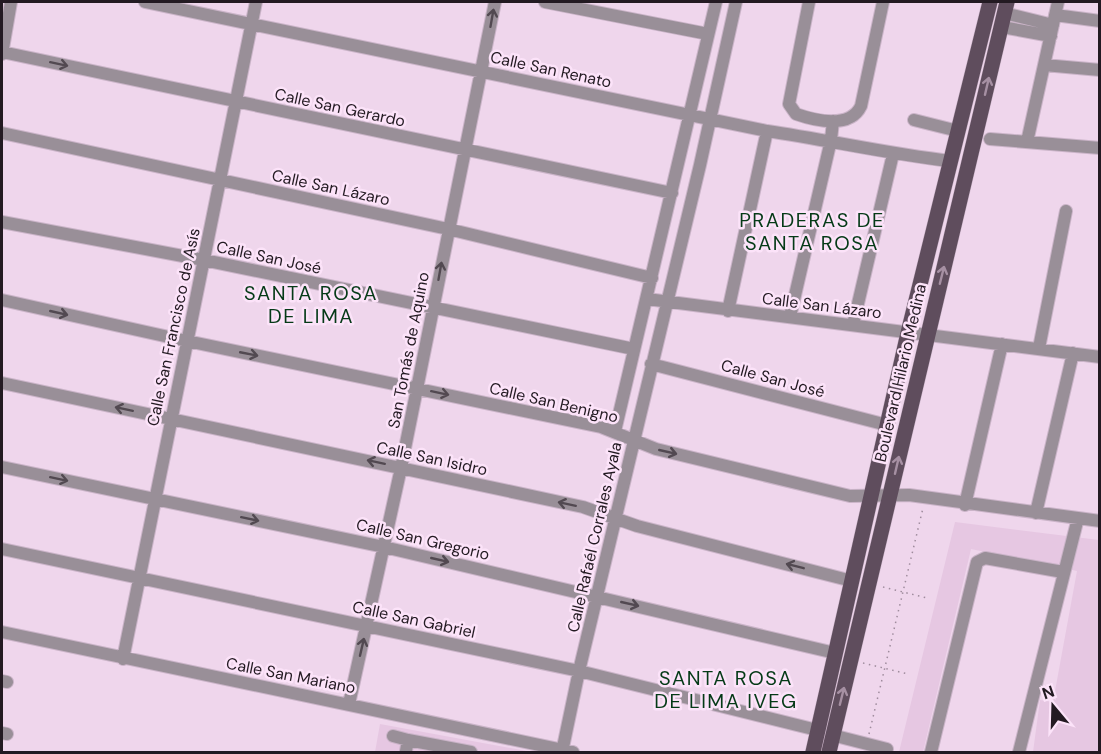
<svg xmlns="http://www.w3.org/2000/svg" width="1101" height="754" font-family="'DM Sans',sans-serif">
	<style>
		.built { fill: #e6c7e2 }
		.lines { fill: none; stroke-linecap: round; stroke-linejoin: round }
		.minor-casing { stroke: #cab4c8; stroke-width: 14 }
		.major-casing { stroke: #cab4c8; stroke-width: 16 }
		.path { stroke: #9f8c9d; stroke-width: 1.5; stroke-dasharray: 1.5 4.5; stroke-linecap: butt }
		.minor { stroke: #998f98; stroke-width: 12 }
		.major { stroke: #5f4d5d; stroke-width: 15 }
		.oneway { stroke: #524951 }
		.oneway2 { stroke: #a690a3 }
		.labels { text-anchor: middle; stroke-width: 5; stroke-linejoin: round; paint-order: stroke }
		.street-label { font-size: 16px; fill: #231a22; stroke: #fce3f9 }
		.quarter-label { font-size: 20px; letter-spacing: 1.5px; fill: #053a17; stroke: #fce3f9 }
	</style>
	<rect width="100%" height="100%" fill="#efd6ec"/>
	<path class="built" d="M955,522l144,18v212h-66l7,-52 13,2 24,-131 -106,-22 -48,203h-24z
		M380,724l152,28h-157z"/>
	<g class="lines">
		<g class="minor-casing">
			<path id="minor" d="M145,2l622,129c61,9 122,23 183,30
				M545,2l163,32
				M809,2l-20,102 7,10c20,7 54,15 65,-8l22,-104
				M1004,13l49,12
				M1055,15l45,6
				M1002,27l49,9
				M2,52l670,141
				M2,54l9,-52
				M1044,65l56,5
				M914,120l44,11
				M2,133l446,96 204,49
				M990,139l110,9
				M1027,142l31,-140
				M2,222l202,38 430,89
				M647,299l453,58
				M2,300l185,41 414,86 55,22 194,47 59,-1 191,26
				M728,311l39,-180
				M790,317l41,-177 2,-19
				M853,325l40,-171
				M1039,348l27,-137
				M651,364l236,61
				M2,383l581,124 54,19 215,55
				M615,431l101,-429
				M2,467l382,80 451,106
				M965,505l37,-161
				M1036,513l37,-160
				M2,549l577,122 238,59
				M2,632l571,120
				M123,659l133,-657
				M2,681l5,1
				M349,704l52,-236 94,-466
				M2,733l5,1
				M832,735l55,14
				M393,736l15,4 -2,11
				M408,740l63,12
				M562,752l17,-81 121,-506 36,-163
				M931,752l46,-190 8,-4 78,14
				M1019,752l59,-234"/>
		</g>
		<g class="major-casing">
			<path id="major" d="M813,752l95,-419 82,-331
				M829,752l178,-750"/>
		</g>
		<path class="path" d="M883,587l44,11
			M863,663l45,11
			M869,734l54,-226"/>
		<use href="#minor" class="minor"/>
		<use href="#major" class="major"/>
	</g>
	<defs><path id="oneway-shaft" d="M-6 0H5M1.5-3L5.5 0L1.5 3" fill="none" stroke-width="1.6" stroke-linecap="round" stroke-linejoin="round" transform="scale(1.5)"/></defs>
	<g class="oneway">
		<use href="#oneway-shaft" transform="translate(492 18) rotate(-80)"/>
		<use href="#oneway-shaft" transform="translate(59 64) rotate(12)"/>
		<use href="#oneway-shaft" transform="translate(440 271) rotate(-80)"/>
		<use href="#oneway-shaft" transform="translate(59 313) rotate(13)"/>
		<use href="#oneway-shaft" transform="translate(249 354) rotate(11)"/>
		<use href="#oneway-shaft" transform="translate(440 393) rotate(12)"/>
		<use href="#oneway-shaft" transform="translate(124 409) rotate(-168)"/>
		<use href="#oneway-shaft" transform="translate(668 452) rotate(13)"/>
		<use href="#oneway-shaft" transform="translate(376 462) rotate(-168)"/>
		<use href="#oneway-shaft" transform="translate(59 479) rotate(12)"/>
		<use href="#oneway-shaft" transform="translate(567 504) rotate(-168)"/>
		<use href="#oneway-shaft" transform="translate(250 519) rotate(12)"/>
		<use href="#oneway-shaft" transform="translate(440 560) rotate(13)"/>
		<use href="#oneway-shaft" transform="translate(795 566) rotate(-166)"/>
		<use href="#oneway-shaft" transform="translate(630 604) rotate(13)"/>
		<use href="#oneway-shaft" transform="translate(362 647) rotate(-77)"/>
	</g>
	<g class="oneway2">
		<use href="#oneway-shaft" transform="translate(987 86) rotate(-77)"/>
		<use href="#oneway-shaft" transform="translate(942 275) rotate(-76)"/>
		<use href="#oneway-shaft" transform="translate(897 465) rotate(-77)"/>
		<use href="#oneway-shaft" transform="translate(842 696) rotate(-76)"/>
	</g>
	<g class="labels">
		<g class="street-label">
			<text transform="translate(551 69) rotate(12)" y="6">Calle San Renato</text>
			<text transform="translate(340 107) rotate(12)" y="6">Calle San Gerardo</text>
			<text transform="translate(331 187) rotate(12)" y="6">Calle San Lázaro</text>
			<text transform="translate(269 257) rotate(12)" y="6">Calle San José</text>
			<text transform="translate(822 305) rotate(7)" y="6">Calle San Lázaro</text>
			<text transform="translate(173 327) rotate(-78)" y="6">Calle San Francisco de Asís</text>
			<text transform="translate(408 350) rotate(-79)" y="6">San Tomás de Aquino</text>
			<text transform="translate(900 373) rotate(-77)" y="6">Boulevard Hilario Medina</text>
			<text transform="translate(773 378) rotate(15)" y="6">Calle San José</text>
			<text transform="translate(554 402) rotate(13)" y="6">Calle San Benigno</text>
			<text transform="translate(432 458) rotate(12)" y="6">Calle San Isidro</text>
			<text transform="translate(594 537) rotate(-77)" y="6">Calle Rafaél Corrales Ayala</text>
			<text transform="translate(423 539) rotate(13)" y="6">Calle San Gregorio</text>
			<text transform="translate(414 619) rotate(12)" y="6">Calle San Gabriel</text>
			<text transform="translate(291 675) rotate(11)" y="6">Calle San Mariano</text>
		</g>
		<g class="quarter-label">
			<text x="812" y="227">PRADERAS DE<tspan x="812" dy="23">SANTA ROSA</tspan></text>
			<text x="311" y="300">SANTA ROSA<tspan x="311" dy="23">DE LIMA</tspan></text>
			<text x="726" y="685">SANTA ROSA<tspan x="726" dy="23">DE LIMA IVEG</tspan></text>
		</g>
	</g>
	<rect width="1101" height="754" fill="none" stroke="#231a22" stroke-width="6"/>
	<g transform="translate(1053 706) rotate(341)" stroke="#fce3f9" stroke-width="4.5" paint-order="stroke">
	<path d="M0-4.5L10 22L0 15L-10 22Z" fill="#231a22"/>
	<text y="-9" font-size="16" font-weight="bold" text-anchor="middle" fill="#231a22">N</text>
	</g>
</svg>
